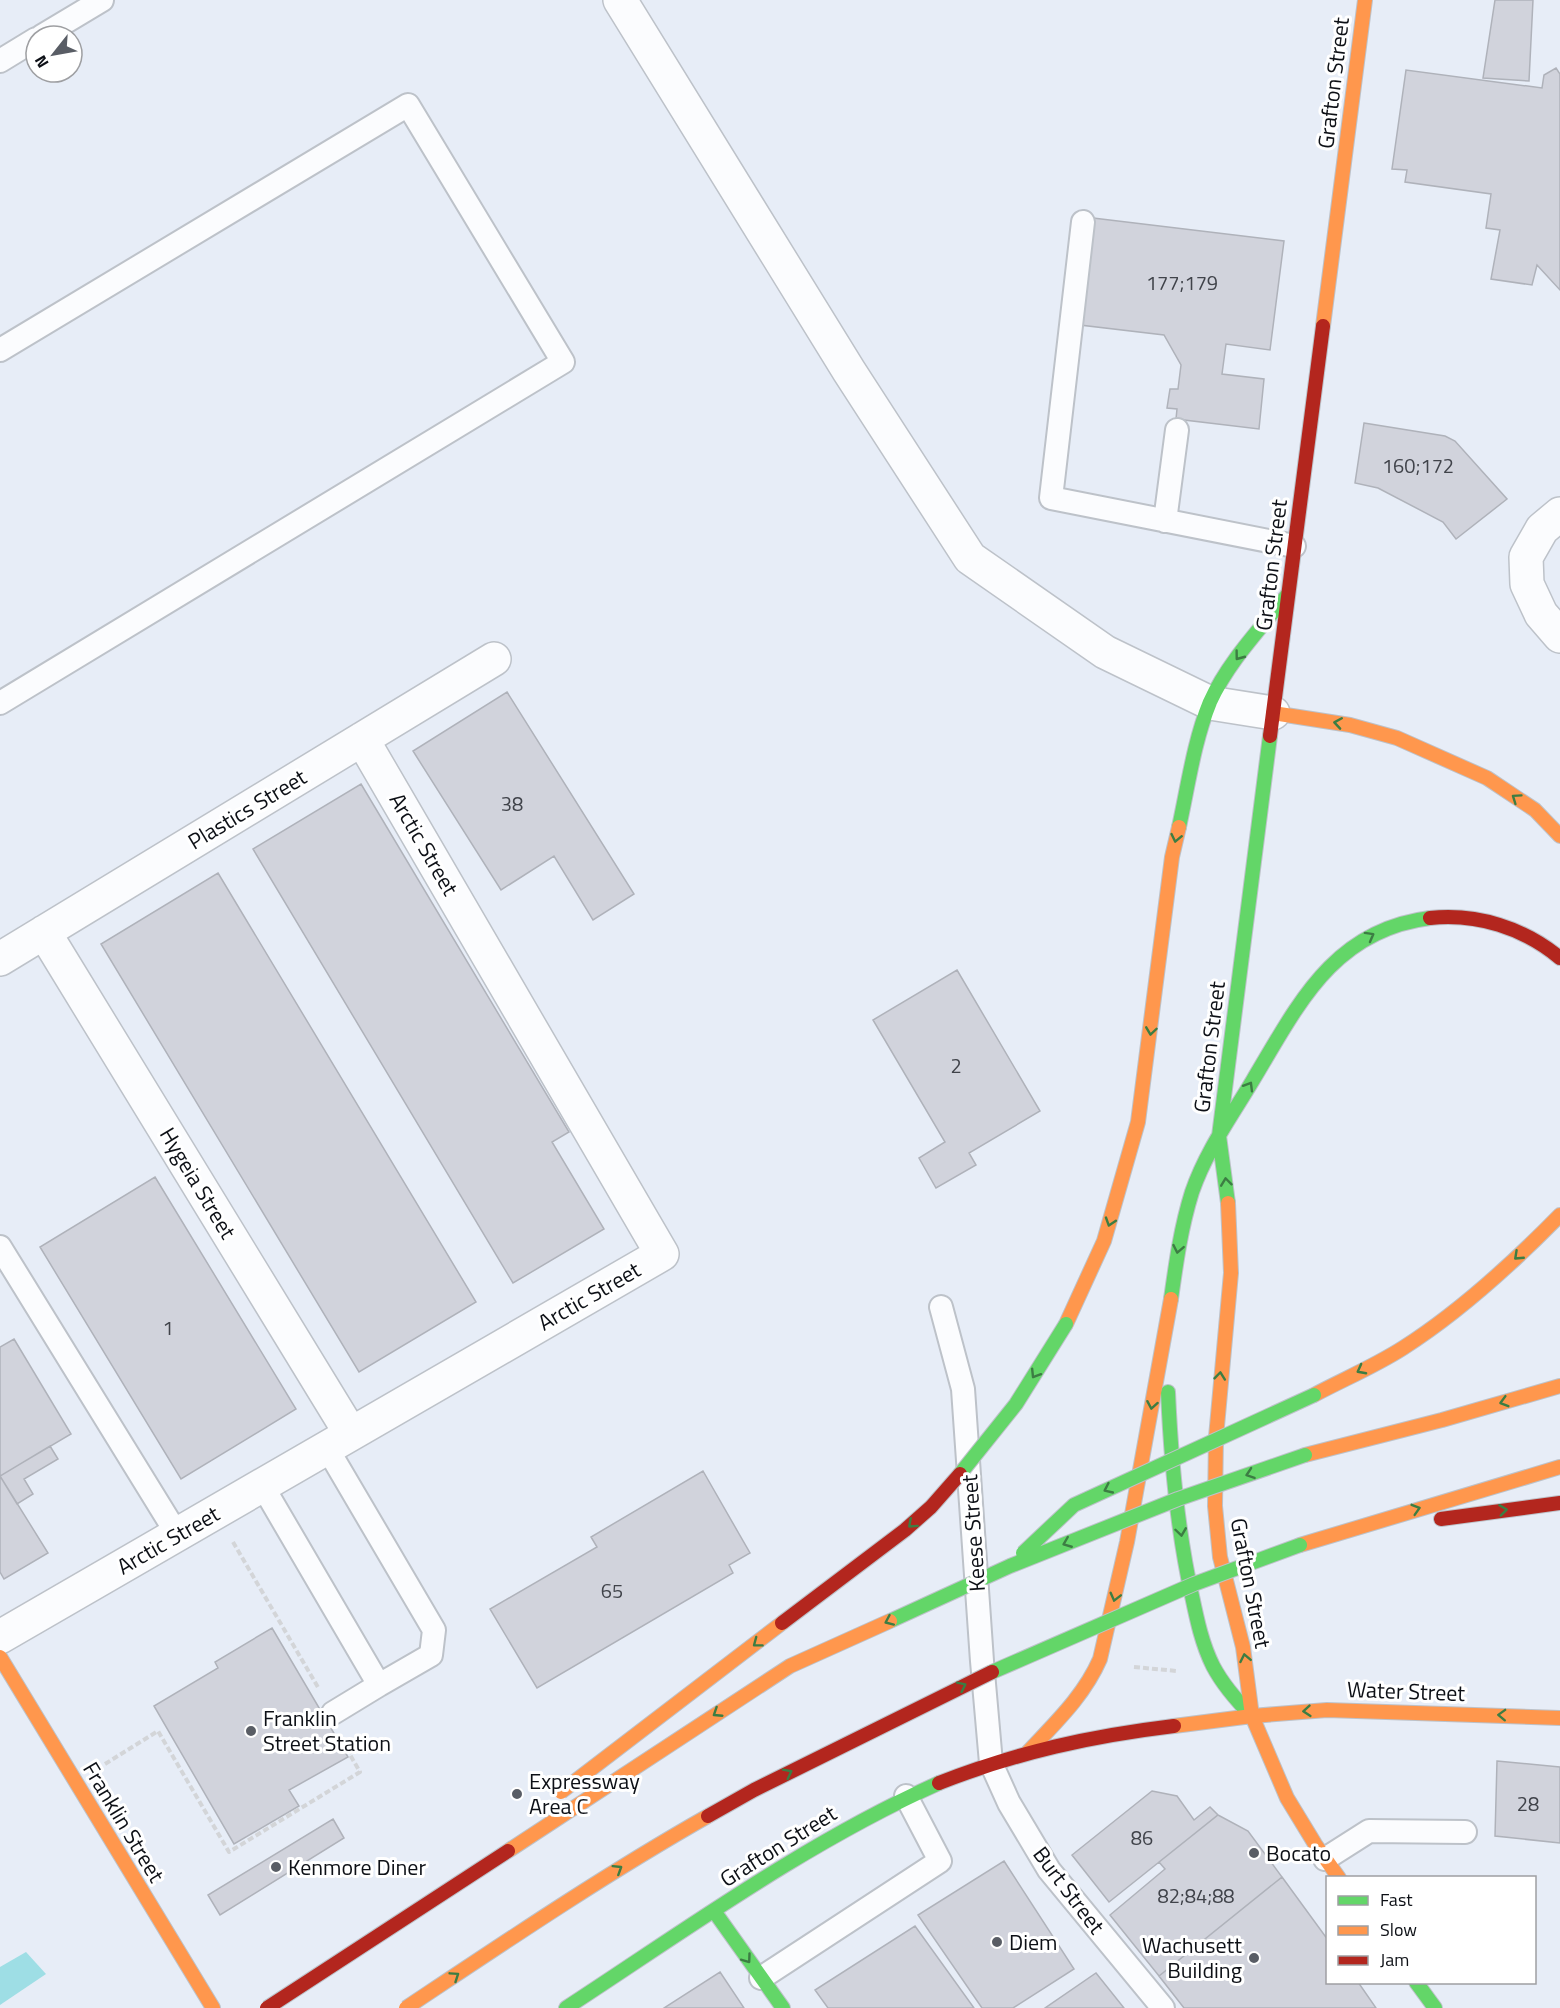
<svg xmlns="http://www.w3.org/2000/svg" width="1560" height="2008" font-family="'Titillium Web',sans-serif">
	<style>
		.water { fill: #9edee5 }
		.building { fill: #d1d3dc; stroke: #afb2ba; stroke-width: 1.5 }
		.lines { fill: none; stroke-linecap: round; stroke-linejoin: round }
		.lane-casing { stroke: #bdc2c9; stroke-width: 26 }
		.street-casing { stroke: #bdc2c9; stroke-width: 36 }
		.fast-casing { stroke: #bdc2c9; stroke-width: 16 }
		.slow-casing { stroke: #bdc2c9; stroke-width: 16 }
		.jam-casing { stroke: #bdc2c9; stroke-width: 16 }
		.path { stroke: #d3d5d8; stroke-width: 4; stroke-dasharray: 6 3; stroke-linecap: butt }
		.lane { stroke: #fbfcfe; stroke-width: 22 }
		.street { stroke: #fbfcfe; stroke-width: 33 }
		.fast { stroke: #63d668; stroke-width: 14 }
		.slow { stroke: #ff974d; stroke-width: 14 }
		.jam { stroke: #b3261e; stroke-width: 14 }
		.fast-bridge-casing { stroke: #bdc2c9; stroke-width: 16; stroke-linecap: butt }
		.slow-bridge-casing { stroke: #bdc2c9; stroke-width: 16; stroke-linecap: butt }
		.jam-bridge-casing { stroke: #bdc2c9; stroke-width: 16; stroke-linecap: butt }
		.fast-bridge { stroke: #63d668; stroke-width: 14 }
		.slow-bridge { stroke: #ff974d; stroke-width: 14 }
		.jam-bridge { stroke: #b3261e; stroke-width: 14 }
		.oneway { stroke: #3c7d43 }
		.poi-dot { fill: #595d65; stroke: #fff; stroke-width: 2 }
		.labels { text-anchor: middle; stroke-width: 6; stroke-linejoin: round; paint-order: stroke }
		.number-label { font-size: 20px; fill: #40434a }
		.street-label { font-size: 22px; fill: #0d1016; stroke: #fff }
		.poi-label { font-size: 22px; fill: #0d1016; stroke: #fff; text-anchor: start }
	</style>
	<rect width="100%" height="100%" fill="#e7edf7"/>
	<path class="water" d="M26,1952l20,22 -46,31v-38z"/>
	<path class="building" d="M1495,0h38l-4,81 -46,-3z
		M1556,68l4,6v216l-23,-25 -5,20 -41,-6 9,-49 -14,-2 5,-34 -86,-12 2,-12 -15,-1 14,-99 136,18 2,-13z
		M1093,218l191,23 -14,109 -44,-6 -4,30 42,5 -5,50 -83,-10 1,-10 -10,-1 3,-19h8l3,-24 -17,-30 -84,-10z
		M1364,423l81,13 10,5 52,58 -51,40 -13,-17 -65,-34 -23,-5z
		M507,692l127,202 -41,26 -39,-64 -53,34 -88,-139z
		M361,784l208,348 -17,10 52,87 -91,54 -260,-434z
		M218,873l258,429 -117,70 -258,-428z
		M957,970l83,141 -71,42 7,12 -40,23 -17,-30 26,-16 -72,-122z
		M155,1177l141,232 -115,70 -141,-232z
		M14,1339l57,95 -71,42v-129z
		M50,1446l8,13 -34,20 9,15 -16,10 -17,-28z
		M703,1471l47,82 -21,12 4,8 -196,115 -47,-79 107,-62 -6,-10z
		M0,1476l48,77 -44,26 -4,-7z
		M272,1628l76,129 -59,33 10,16 -65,38 -80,-138 64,-38 -3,-6z
		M1497,1761l63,6v76l-65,-7z
		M1152,1791l25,5 17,24 16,-13 8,8 -109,87 -37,-47z
		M1218,1815l30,16 34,46 -123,99 -49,-61 55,-46 -6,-7z
		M333,1819l11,19 -124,77 -12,-20z
		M1004,1861l70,108 -61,39h-31l-64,-93z
		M1282,1877l46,63v42h30l18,26h-192l-25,-32z
		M915,1926l59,82h-146l-13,-18z
		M720,1972l24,36h-80z
		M1096,1973l28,35h-79z"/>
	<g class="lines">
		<g class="lane-casing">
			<path id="lane" d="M42,36l60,-36
				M0,61l36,-22
				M1083,222l-32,276 243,48
				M0,350l408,-245 155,257 -563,341
				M1165,521l12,-91
				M0,1247l177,287
				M941,1307l22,82 19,272 9,102 18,40 40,67 114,138
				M262,1485l117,200 52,-30 3,-25 -107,-182
				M333,1713l46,-28
				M1325,1859l44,-28 96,1
				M761,1978l179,-117 -34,-65"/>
		</g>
		<g class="street-casing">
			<path id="street" d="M620,0l229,371 121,187 135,94 105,51 63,10
				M1560,514l-18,15 -16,28 1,27 14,30 19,22
				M44,932l307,502
				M0,959l494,-300
				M0,1637l662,-383 -300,-515"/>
		</g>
		<g class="fast-casing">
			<path id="fast" d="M1179,827c9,-41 15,-86 31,-125 18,-40 51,-74 78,-108
				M1228,1203l-9,-67 51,-400
				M1171,1299c5,-36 10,-72 21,-107 14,-41 39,-75 61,-112 45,-75 80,-150 177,-162
				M1168,1392c3,68 9,137 24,204 5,24 10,48 21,70 10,19 24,35 39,50
				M714,1911l69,97
				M1416,1982l19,26
				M566,2008c121,-79 241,-166 373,-225"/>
		</g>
		<g class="slow-casing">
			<path id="slow" d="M1323,326l42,-326
				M1273,713l77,12 47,13 90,40 48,32 25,26
				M1228,1203l3,70 -15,164 -1,69 5,51 23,90 9,69
				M1066,1324l38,-83 34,-119 34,-265 7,-30
				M1314,1395c30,-16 61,-29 89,-47 58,-37 109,-84 157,-133
				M1305,1455l137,-35 118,-34
				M1300,1545l260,-78
				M0,1657l213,351
				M1174,1726l78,-10
				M1028,1752c27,-29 56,-56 72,-93l27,-117 44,-243
				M1339,1878l-24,-34 -28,-46 -35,-82 75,-6 233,8"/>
		</g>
		<g class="jam-casing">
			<path id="jam" d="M1270,736l53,-410
				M1430,918c47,-5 94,10 130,40
				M1441,1519l119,-16
				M939,1783c79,-31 152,-47 235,-57"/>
		</g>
		<path class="path" d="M233,1542l86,147
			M1134,1667l43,4
			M105,1764l53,-33 71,121 131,-80 -11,-19 5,-4 -6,-10"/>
		<use href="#lane" class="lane"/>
		<use href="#street" class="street"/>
		<use href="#fast" class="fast"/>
		<use href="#slow" class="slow"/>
		<use href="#jam" class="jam"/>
		<g class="fast-bridge-casing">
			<path id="fast-bridge" d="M960,1474l56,-70 50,-80
				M1023,1553l51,-48 240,-110
				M890,1621l120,-55 168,-67 127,-44
				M992,1672l202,-88 106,-39"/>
		</g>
		<g class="slow-bridge-casing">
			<path id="slow-bridge" d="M561,1792l221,-169
				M508,1851l282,-185 100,-45
				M406,2008c99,-66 198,-133 302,-192"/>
		</g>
		<g class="jam-bridge-casing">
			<path id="jam-bridge" d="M782,1623l123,-93 26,-23 29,-33
				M708,1816l46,-26 238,-118
				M267,2008l241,-157"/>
		</g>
		<use href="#fast-bridge" class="fast-bridge"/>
		<use href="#slow-bridge" class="slow-bridge"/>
		<use href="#jam-bridge" class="jam-bridge"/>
	</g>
	<defs><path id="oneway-chevron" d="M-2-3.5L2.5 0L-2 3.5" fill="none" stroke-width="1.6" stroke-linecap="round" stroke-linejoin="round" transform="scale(1.5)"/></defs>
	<g class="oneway">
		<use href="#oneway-chevron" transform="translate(1239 656) rotate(127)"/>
		<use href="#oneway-chevron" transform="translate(1338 723) rotate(-171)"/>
		<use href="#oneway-chevron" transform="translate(1516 798) rotate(-145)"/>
		<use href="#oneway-chevron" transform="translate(1176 838) rotate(102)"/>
		<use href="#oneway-chevron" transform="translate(1370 936) rotate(-29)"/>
		<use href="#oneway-chevron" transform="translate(1151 1031) rotate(98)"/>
		<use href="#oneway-chevron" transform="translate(1249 1086) rotate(-59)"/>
		<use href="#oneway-chevron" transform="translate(1226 1182) rotate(-97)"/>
		<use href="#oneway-chevron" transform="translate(1110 1222) rotate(108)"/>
		<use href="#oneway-chevron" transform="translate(1178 1249) rotate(101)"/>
		<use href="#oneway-chevron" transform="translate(1518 1256) rotate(137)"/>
		<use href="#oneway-chevron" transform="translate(1361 1370) rotate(152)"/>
		<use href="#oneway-chevron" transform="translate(1035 1374) rotate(122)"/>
		<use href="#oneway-chevron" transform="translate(1220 1376) rotate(-84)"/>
		<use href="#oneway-chevron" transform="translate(1504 1402) rotate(164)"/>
		<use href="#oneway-chevron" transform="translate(1152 1405) rotate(100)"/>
		<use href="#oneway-chevron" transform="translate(1250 1474) rotate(161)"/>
		<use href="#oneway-chevron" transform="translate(1108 1489) rotate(155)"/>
		<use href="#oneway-chevron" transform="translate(1416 1509) rotate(-17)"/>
		<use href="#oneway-chevron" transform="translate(1503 1510) rotate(-7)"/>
		<use href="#oneway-chevron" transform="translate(912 1524) rotate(138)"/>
		<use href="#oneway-chevron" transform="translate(1181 1532) rotate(82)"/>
		<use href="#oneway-chevron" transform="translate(1067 1543) rotate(158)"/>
		<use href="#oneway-chevron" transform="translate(1115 1597) rotate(104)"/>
		<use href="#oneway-chevron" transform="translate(889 1621) rotate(156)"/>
		<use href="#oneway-chevron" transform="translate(757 1643) rotate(143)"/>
		<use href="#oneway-chevron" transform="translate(1245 1658) rotate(-101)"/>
		<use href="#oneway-chevron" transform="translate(962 1686) rotate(-26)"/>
		<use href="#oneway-chevron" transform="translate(1307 1711) rotate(175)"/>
		<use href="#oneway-chevron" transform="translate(717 1713) rotate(147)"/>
		<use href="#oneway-chevron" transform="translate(1502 1715) rotate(-178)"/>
		<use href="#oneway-chevron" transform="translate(788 1773) rotate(-27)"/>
		<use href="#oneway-chevron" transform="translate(618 1869) rotate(-32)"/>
		<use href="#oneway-chevron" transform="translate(747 1959) rotate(54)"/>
		<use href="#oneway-chevron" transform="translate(455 1976) rotate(-34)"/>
	</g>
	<g class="poi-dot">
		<circle cx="251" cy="1731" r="6"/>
		<circle cx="517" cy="1794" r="6"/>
		<circle cx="1254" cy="1853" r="6"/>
		<circle cx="276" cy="1867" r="6"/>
		<circle cx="997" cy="1942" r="6"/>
		<circle cx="1254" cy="1958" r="6"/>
	</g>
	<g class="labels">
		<g class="number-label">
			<text x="1182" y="290">177;179</text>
			<text x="1418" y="473">160;172</text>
			<text x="512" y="811">38</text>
			<text x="956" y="1073">2</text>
			<text x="168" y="1335">1</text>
			<text x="612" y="1598">65</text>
			<text x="1528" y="1811">28</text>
			<text x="1142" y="1845">86</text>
			<text x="1196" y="1903">82;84;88</text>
		</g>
		<g class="street-label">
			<text transform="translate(1333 83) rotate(-83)" y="8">Grafton Street</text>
			<text transform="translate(1271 565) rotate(-83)" y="8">Grafton Street</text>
			<text transform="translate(247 809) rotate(-31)" y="8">Plastics Street</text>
			<text transform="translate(424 844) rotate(60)" y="8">Arctic Street</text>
			<text transform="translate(1209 1047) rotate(-83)" y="8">Grafton Street</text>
			<text transform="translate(198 1183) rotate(59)" y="8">Hygeia Street</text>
			<text transform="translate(589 1296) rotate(-30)" y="8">Arctic Street</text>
			<text transform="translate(973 1533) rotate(-94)" y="8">Keese Street</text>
			<text transform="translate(168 1540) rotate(-30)" y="8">Arctic Street</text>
			<text transform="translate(1251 1583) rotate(79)" y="8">Grafton Street</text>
			<text transform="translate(1406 1691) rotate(2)" y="8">Water Street</text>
			<text transform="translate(124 1822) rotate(59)" y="8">Franklin Street</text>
			<text transform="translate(778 1846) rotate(-32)" y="8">Grafton Street</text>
			<text transform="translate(1069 1890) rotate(53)" y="8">Burt Street</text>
		</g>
		<g class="poi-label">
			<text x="263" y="1726">Franklin<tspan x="263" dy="25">Street Station</tspan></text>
			<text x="529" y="1789">Expressway<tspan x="529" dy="25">Area C</tspan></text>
			<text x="1266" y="1861">Bocato</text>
			<text x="288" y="1875">Kenmore Diner</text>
			<text x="1009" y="1950">Diem</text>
			<text x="1242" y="1953" text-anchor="end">Wachusett<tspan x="1242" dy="25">Building</tspan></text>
		</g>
	</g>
	<rect x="1326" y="1876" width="210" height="108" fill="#ffffff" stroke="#9e9fa2" stroke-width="1.5"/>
	<rect x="1338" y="1896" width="30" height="9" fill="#63d668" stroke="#9e9fa2" stroke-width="1.5"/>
	<text x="1380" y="1906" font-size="18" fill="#0d1016">Fast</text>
	<rect x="1338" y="1926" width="30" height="9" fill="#ff974d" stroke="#9e9fa2" stroke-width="1.5"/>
	<text x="1380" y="1936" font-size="18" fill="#0d1016">Slow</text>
	<rect x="1338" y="1956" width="30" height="9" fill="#b3261e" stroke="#9e9fa2" stroke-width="1.5"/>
	<text x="1380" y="1966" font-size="18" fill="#0d1016">Jam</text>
	<g transform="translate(54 54) rotate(239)"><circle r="28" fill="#ffffff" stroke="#9e9fa2" stroke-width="1.5"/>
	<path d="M0-4.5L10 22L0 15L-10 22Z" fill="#595d65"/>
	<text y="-9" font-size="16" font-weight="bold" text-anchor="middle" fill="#0d1016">N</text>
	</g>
</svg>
